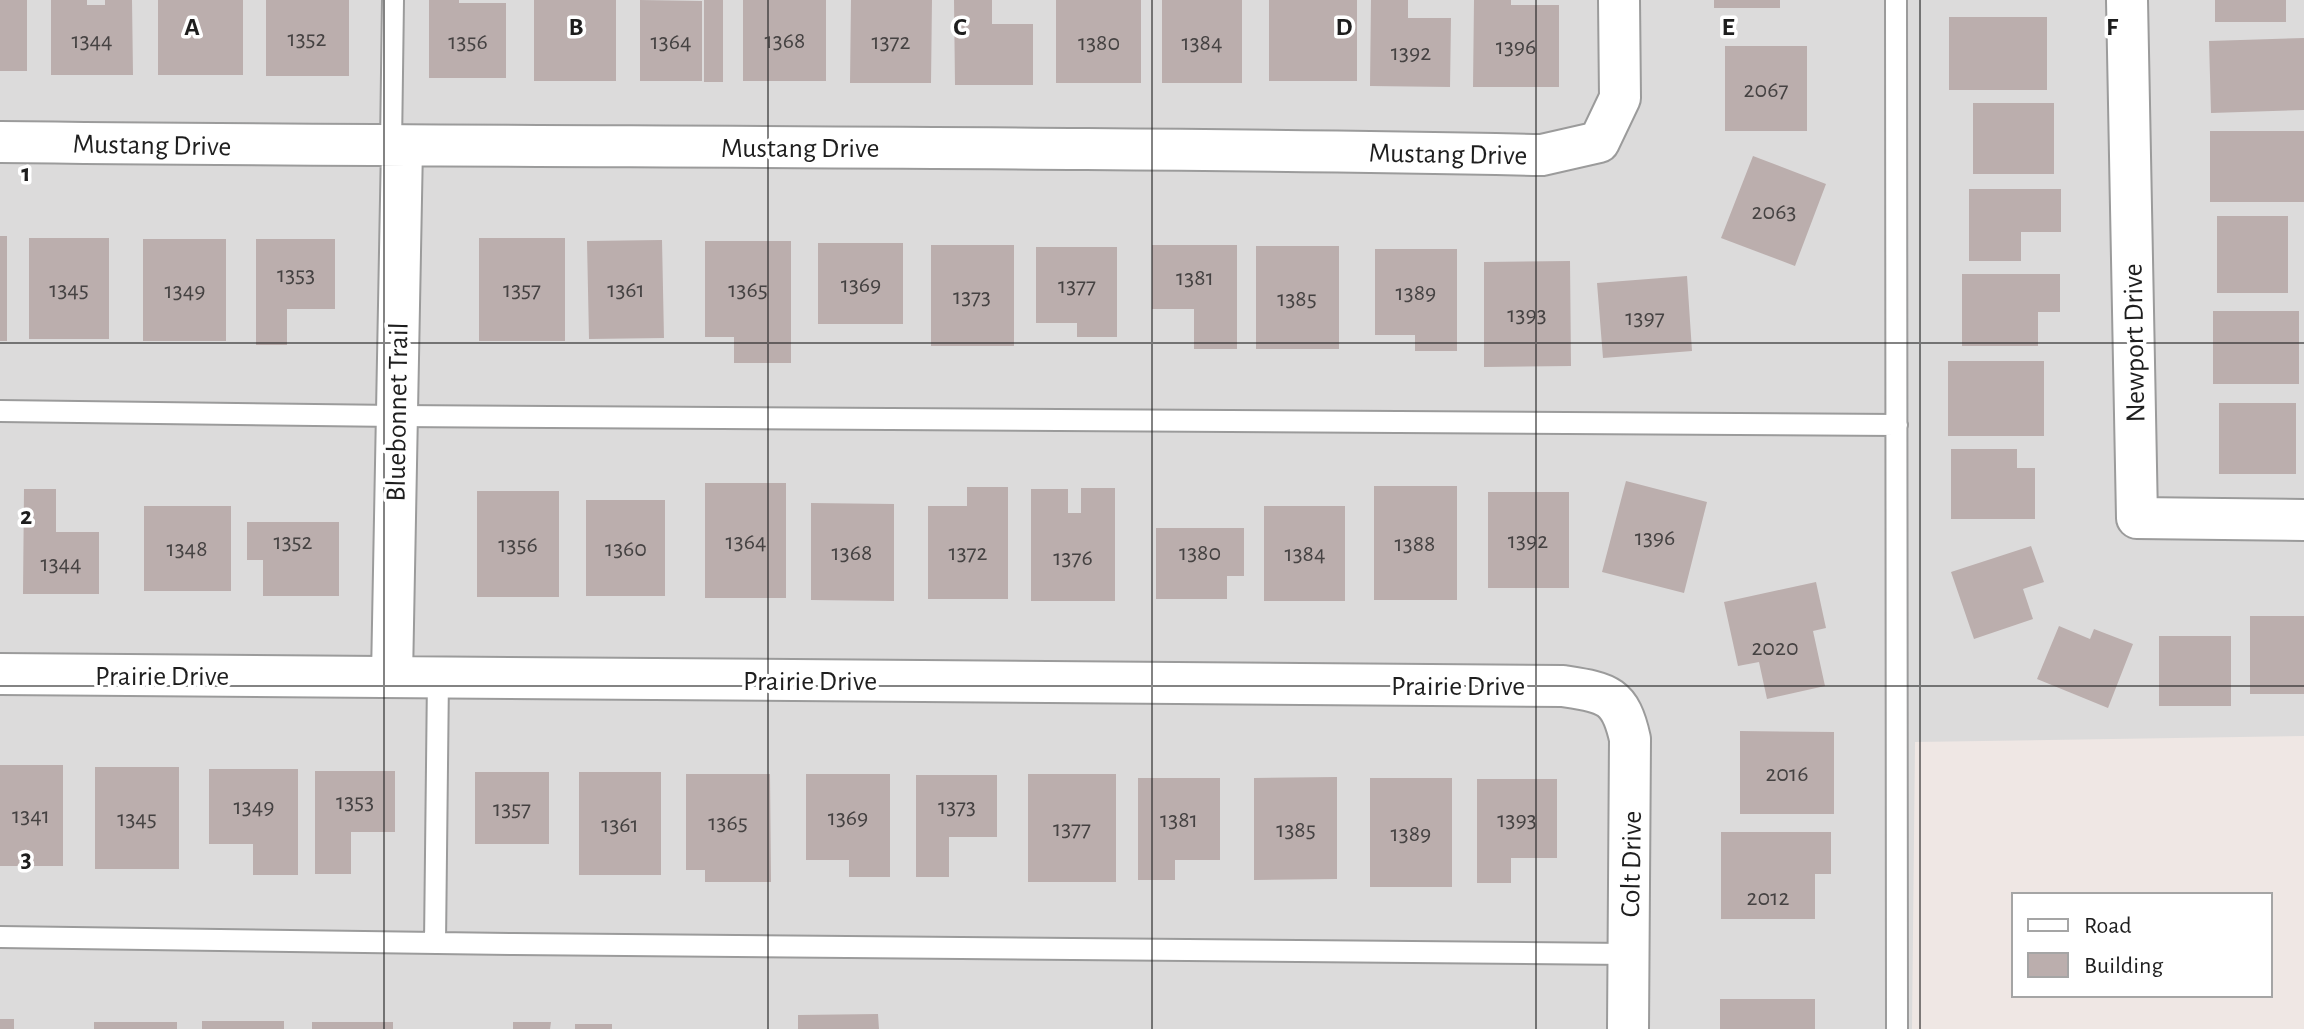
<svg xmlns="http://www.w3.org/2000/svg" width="2304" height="1029" font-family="'Alegreya Sans',sans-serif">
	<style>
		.residential { fill: #dcdbdb }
		.building { fill: #bbaead }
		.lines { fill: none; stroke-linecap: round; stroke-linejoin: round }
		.lane-casing { stroke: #9b9b9b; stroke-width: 24 }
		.street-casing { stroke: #9b9b9b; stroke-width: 44 }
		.lane { stroke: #fff; stroke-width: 20 }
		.street { stroke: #fff; stroke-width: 40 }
		.grid { fill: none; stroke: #1e1e1e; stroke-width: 2; stroke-opacity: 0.55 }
		.labels { text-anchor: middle; stroke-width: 7; stroke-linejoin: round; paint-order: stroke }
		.number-label { font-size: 24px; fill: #454242 }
		.street-label { font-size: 28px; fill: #1e1e1e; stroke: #fff }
		.grid-label { font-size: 26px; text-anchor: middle; font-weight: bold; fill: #1e1e1e; stroke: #fff; stroke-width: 7; stroke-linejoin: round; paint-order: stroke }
	</style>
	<rect width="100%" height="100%" fill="#efe7e4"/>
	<path class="residential" d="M0,0h2304v736l-389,6 -3,287h-1912z"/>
	<path class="building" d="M0,0h27v71h-27z
		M51,0h36v5h18v-5h27l1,75h-82z
		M158,0h85v75h-85z
		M266,0h83v76h-83z
		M429,0h30v3h47v75h-77z
		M534,0h82v81h-82z
		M640,0l62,1v80h-62z
		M704,0h19v82h-19z
		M743,0h83v81h-83z
		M851,0h81l-1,83h-81z
		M954,0h38v24h41v61h-78z
		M1056,0h85v83h-85z
		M1162,0h80v83h-80z
		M1269,0h88v81h-88z
		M1371,0h37v18h43l-1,69 -80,-1z
		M1474,0h37v5h48v82h-86z
		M1714,0h66v8h-66z
		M2215,0h71v22h-71z
		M1949,17h98v73h-98z
		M2304,38v72l-93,3 -2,-72z
		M1725,46h82v85h-82z
		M1973,103h81v71h-81z
		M2210,131h94v71h-94z
		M1753,156l73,28 -31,82 -74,-28z
		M1969,189h92v43h-40v29h-52z
		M2217,216h71v77h-71z
		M0,236h7v105h-7z
		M29,238h80v101h-80z
		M479,238h86v103h-86z
		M143,239h83v102h-83z
		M256,239h79v70h-48v36h-31z
		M662,240l2,98 -75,1 -2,-98z
		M705,241h86v122h-57v-26h-29z
		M818,243h85v81h-85z
		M931,245h83v101h-83z
		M1152,245h85v104h-43v-40h-42z
		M1256,246h83v103h-83z
		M1036,247h81v90h-40v-14h-41z
		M1375,249h82v102h-42v-16h-40z
		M1570,261l1,105 -87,1v-105z
		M1962,274h98v38h-22v34h-76z
		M1687,276l5,75 -89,7 -6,-75z
		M2213,311h86v73h-86z
		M1948,361h96v75h-96z
		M2219,403h77v71h-77z
		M1951,449h66v19h18v51h-84z
		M1626,481l81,21 -23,91 -82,-21z
		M705,483h81v115h-81z
		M1374,486h83v114h-83z
		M967,487h41v112h-80v-93h39z
		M1081,488h34v113h-84v-112h37v24h13z
		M24,489h32v43h43v62h-76z
		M477,491h82v106h-82z
		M1488,492h81v96h-81z
		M586,500h79v96h-79z
		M811,503l83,1v97l-83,-1z
		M144,506h87v85h-87z
		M1264,506h81v95h-81z
		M247,522h92v74h-76v-36h-16z
		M1156,528h88v48h-17v23h-71z
		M2031,546l13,36 -21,7 10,30 -59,20 -23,-67z
		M1816,582l10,46 -13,3 12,55 -58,13 -8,-37 -21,4 -14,-64z
		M2250,616h54v78h-54z
		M2059,626l31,13 4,-10 39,15 -25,64 -71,-29z
		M2159,636h72v70h-72z
		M1740,731l94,1v82h-94z
		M0,765h63v101h-63z
		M95,767h84v102h-84z
		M209,769h89v106h-45v-31h-44z
		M315,771h80v61h-44v42h-36z
		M475,772h74v72h-74z
		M579,772h82v103h-82z
		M686,774h84l1,108h-66v-12h-19z
		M806,774h84v103h-41v-17h-43z
		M1028,774h88v108h-88z
		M916,775h81v62h-48v40h-33z
		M1337,777v102l-83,1v-102z
		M1138,778h82v82h-45v20h-37z
		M1370,778h82v109h-82z
		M1477,779h80v79h-46v25h-34z
		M1721,832h110v42h-16v45h-94z
		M1720,999h95v30h-95z
		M878,1014l1,15h-81v-14z
		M0,1019h14v10h-14z
		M202,1021h82v8h-82z
		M94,1022h83v7h-83z
		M312,1022h81v7h-81z
		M513,1022h38l-1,7h-37z
		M575,1024h37v5h-37z"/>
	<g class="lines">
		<g class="lane-casing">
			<path id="lane" d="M1896,0l1,1029
				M391,146l2,-146
				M0,411l396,5 1501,9
				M0,937l514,7 1114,10
				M435,943l3,-266"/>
		</g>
		<g class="street-casing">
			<path id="street" d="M2127,0l10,518 167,2
				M0,142c514,6 1028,3 1542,13l57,-13 21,-44 -1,-98
				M0,674l1563,12c44,7 57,8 67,53l-2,290
				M392,677l10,-531"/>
		</g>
		<use href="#lane" class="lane"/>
		<use href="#street" class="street"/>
	</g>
	<path class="grid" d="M384,0v1029M768,0v1029M1152,0v1029M1536,0v1029M1920,0v1029M0,343h2304M0,686h2304"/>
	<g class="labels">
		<g class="number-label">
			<text x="307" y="46">1352</text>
			<text x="92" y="48">1344</text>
			<text x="785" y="48">1368</text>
			<text x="468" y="49">1356</text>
			<text x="671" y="49">1364</text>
			<text x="891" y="49">1372</text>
			<text x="1099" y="50">1380</text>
			<text x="1202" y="50">1384</text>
			<text x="1516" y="54">1396</text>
			<text x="1411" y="60">1392</text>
			<text x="1766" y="97">2067</text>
			<text x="1774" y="219">2063</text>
			<text x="296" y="282">1353</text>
			<text x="1195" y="285">1381</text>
			<text x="861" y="292">1369</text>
			<text x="1077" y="293">1377</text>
			<text x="69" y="297">1345</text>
			<text x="522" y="297">1357</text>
			<text x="626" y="297">1361</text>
			<text x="748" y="297">1365</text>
			<text x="185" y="298">1349</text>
			<text x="1416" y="300">1389</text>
			<text x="972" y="304">1373</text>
			<text x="1297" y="306">1385</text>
			<text x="1527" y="322">1393</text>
			<text x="1645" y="325">1397</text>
			<text x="1655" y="545">1396</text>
			<text x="1528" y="548">1392</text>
			<text x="293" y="549">1352</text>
			<text x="746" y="549">1364</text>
			<text x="1415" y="551">1388</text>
			<text x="518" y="552">1356</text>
			<text x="187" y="556">1348</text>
			<text x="626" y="556">1360</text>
			<text x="852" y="560">1368</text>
			<text x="968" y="560">1372</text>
			<text x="1200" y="560">1380</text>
			<text x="1305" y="561">1384</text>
			<text x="1073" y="565">1376</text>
			<text x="61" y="571">1344</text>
			<text x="1775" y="655">2020</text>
			<text x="1787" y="781">2016</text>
			<text x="355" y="809">1353</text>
			<text x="254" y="814">1349</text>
			<text x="957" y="814">1373</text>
			<text x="512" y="816">1357</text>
			<text x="31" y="823">1341</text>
			<text x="848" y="825">1369</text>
			<text x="137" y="826">1345</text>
			<text x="1179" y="827">1381</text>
			<text x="1517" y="827">1393</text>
			<text x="728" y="830">1365</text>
			<text x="620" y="832">1361</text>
			<text x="1072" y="836">1377</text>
			<text x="1296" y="837">1385</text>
			<text x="1411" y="841">1389</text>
			<text x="1768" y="905">2012</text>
		</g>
		<g class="street-label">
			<text transform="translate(152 144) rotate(1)" y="10">Mustang Drive</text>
			<text x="800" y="157">Mustang Drive</text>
			<text transform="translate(1448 153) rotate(1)" y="10">Mustang Drive</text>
			<text transform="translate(2133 343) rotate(-91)" y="10">Newport Drive</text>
			<text transform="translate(396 412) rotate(-89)" y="10">Bluebonnet Trail</text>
			<text x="162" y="685">Prairie Drive</text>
			<text x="810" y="690">Prairie Drive</text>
			<text x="1458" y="695">Prairie Drive</text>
			<text transform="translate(1630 864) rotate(-89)" y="10">Colt Drive</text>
		</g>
	</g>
	<g class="grid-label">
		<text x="192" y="35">A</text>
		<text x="576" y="35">B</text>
		<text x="960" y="35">C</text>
		<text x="1344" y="35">D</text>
		<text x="1728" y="35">E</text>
		<text x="2112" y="35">F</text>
		<text x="26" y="181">1</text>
		<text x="26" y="524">2</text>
		<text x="26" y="867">3</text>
	</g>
	<rect x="2012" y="893" width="260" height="104" fill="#ffffff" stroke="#a5a5a5" stroke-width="2"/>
	<rect x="2028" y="919" width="40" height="12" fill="#ffffff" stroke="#a5a5a5" stroke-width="2"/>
	<text x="2084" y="933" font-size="24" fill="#1e1e1e">Road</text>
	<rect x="2028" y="953" width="40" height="24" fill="#bbaead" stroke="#a5a5a5" stroke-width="2"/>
	<text x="2084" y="973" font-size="24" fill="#1e1e1e">Building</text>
</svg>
